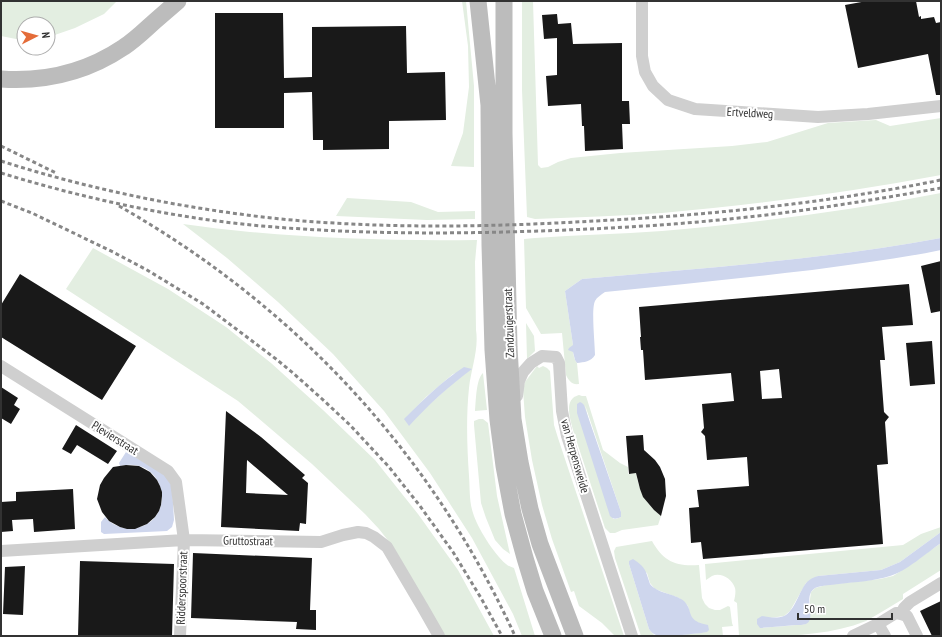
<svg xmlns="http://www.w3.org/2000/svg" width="942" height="637" font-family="'PT Sans Narrow',sans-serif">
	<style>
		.green { fill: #e3eee1; fill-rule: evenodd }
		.water { fill: #ced6ed }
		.building { fill: #191919; fill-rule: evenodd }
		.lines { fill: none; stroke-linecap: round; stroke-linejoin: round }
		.street { stroke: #cfcfcf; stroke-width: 12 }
		.secondary { stroke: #bcbcbc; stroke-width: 17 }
		.rail { stroke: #878787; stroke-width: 3; stroke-dasharray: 4 3; stroke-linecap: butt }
		.labels { text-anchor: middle; stroke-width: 4; stroke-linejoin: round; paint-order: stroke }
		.street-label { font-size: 12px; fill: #323232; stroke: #fff }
	</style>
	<rect width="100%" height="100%" fill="#fff"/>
	<path class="green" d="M1,1h116l-13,13 -29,14 -26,9h-1v-13h-24v16h-3l-20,-4z
		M462,1h4l8,85v81l-23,-1 12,-33 6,-46 -1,-41z
		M522,1h11l5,164 3,3 7,-1 10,-5 13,-4 49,-5 112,-7 35,-4 61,-19 48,-3 14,6 51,-8v57c-92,17 -185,30 -279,38 -42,3 -85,4 -127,6l-8,-2 -5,-127z
		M941,193v45c-119,22 -239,30 -359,41l-17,12 8,54c0,6 0,13 4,18l2,21c-7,1 -10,-3 -13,-9l-4,-42 -21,1 -15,-26 -2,-69 11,-1c42,-3 85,-4 127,-7 93,-8 187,-20 279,-38z
		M347,198l64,4 27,10 37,-1v8l-48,1 -91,-4z
		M183,224c23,3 45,6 67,8 75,7 151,9 227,8l-2,22 1,68c3,19 -5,39 -7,58 -3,29 -2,59 0,88 1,12 0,25 4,37 4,14 21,41 33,51 2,2 5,3 8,4l21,68h-13l-9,-22 -41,-76 -42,-65 -46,-62 -51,-57 -55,-52 -51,-44zM471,369l-18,14 -35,32 -9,10 -4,-6 21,-22 27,-23z
		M93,248l75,41 58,38 45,36 52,47 52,50 43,54 40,56 36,66h-49l-51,-88 -15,-19 -14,-15 -53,-50 -74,-63 -172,-112z
		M526,323l8,13 1,15 -8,8z
		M537,366l2,2 4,-2 4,2 3,3 4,54 4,13 66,198h-9l-13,-13 -23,-17 -5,-15 -3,1 -19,-53 -10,-34 -10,-45 -7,-43 -2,-27 2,-8z
		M483,373l4,37 -12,1c1,-10 1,-32 8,-38z
		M579,395l3,1h4l17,54 17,13 8,4v7l8,-1c3,18 10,31 25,43l-3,9 -36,5 -7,3h-5l-5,-5 -32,-98c-2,-9 -8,-25 0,-32 2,-2 4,-2 6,-3zM585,405l36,107v5l-5,2h-3z
		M479,419h4l5,4 9,73 13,58 -7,-5 -8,-9 -9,-22 -5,-15 -7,-78v-4z
		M941,527v5l-41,30 -19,8 -63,6 -12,7 -16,28 -6,5 -14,2 -5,-1 -5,11 26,-2 20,-2 4,-17v-8l1,-7 4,-4 11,-3 54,-6 13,-3 11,-7 37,-26v27l-38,24v5c-12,7 -24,15 -37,22 -40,16 -84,15 -127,15l-2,-33 -3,-2c1,-4 2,-9 1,-13 -3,-9 -14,-16 -23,-12 -2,1 -4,3 -6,4l-1,-16 198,-19 18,-11z
		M652,541c11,20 24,26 47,24l3,33 3,6 4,4 6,2h5l8,-4 2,1 2,16 1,3 -11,1 1,9h-56l32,-3v-10l-5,-2 -4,-6 -2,-9 -9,-8 -24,-9 -5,-6 -3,-10 -18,-9 20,65 5,6 5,1h-18l-26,-78 -1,-7 2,-4z"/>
	<path class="water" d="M941,238v12c-43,9 -86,14 -129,20 -69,8 -138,15 -207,22 -4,3 -8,5 -10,9 -4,8 0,43 0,54 -4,7 -11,7 -18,8l-2,-3 -2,-8 -5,-2 1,-2 4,-3 -8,-54 17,-12c120,-11 240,-19 359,-41z
		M464,367l8,2c-23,17 -44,36 -63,57l-5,-7c19,-19 37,-37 60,-52z
		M580,402l2,1 2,2 37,107v5c-5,2 -7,3 -11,-1l-33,-103v-9z
		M126,452l39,22 7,11 2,35 -2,7 -5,4 -63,3 -3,-2v-10l4,-5c8,9 19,13 31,11 42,-8 30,-73 -16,-62l-1,-3z
		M941,532v11c-13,9 -36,29 -51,33 -16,5 -34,6 -51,8 -7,1 -17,1 -24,4 -13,8 2,31 -9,36 -3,1 -7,1 -10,1 -12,1 -24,2 -36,3l-3,-4v-5l5,-3c7,1 14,3 22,0 11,-5 15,-25 23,-34 3,-3 7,-5 11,-6l63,-6 19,-8z
		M633,559c6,4 12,8 14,16 1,3 2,6 3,9 8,10 24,9 34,17 2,2 4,5 5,8 3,12 7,13 19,16l1,5 -2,2c-10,2 -43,5 -51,3 -3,-1 -5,-3 -7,-6l-20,-65v-3z"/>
	<path class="building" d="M867,1h49l3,16 2,-1v3l13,-2 2,6 5,-1v73h-5l-8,-41 -70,14 -13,-63z
		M215,13h68l1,65 28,-1v-50l94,-1 1,47 38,-1 1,48 -57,1v28l-66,1v-10h-10l-1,-48 -28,1v35h-69z
		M557,14l1,10 13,-1 2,21 49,-1v58h7l1,23h-8l1,25 -38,2 -1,-25h-2l-1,-22 -33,2 -2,-30 11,-1v-37l-13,1 -2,-24z
		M941,261v50l-10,2 -10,-47z
		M20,274l116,72 -34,54 -101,-63v-32z
		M909,284l4,41 -31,2 3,33h-5l4,52 5,5 -4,5 3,42 -11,1 6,79 -180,15 -2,-17 -10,1 -2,-35 10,-1 -2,-17 52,-4 -2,-29 -40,3 -2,-24 -4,-4 3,-4 -2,-24 32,-3 -3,-28 -86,7 -2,-30h-2l-1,-13h1l-2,-30zM779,369l3,29 -20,1 -2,-28z
		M932,341l3,43 -25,2 -4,-43z
		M1,387l17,11 -4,7 6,4 -9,15 -10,-6z
		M226,411l35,26 44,38 -3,3 6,5 -2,41 -6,-1 -1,8 -78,-4zM247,460l41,35 -42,-2z
		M76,425l41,26 -9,13 -31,-19 -6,9 -9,-5z
		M643,435l1,15 11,10 5,7 5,12 1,17 -5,20 -7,-6 -11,-13 -3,-8 -4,-16 -7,1 -3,-38z
		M126,465l13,1 11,6 7,8 3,6 2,6v4l-1,9 -2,6 -4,6 -8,7 -12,5h-8l-7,-2 -11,-6 -7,-9 -5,-13 3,-14 4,-7 9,-11z
		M73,489l2,40 -41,3 -1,-13 -21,1 1,11 -12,1v-30l15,-1v-9z
		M193,553l119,5 -2,52h6v20l-20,-1 1,-7 -106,-4z
		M80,561l94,3 -2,72h-94z
		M25,566l-2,49 -20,-1 2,-47z
		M941,601v35h-9l-12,-25z"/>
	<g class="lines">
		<path class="street" d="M642,1v55l3,16 8,14 15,14 27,9 123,8 50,-3 73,-8
			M1,366l167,105 8,11 8,58 -4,96
			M517,396l2,-15 4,-9 8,-9 11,-7 14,1 3,6 3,48 5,25 65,200
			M1,551l183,-11 137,2 22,-7 15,-3 8,1 8,4 13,10 36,61 16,28
			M901,614l3,-6 6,-6 31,-19
			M878,624l7,12
			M853,636l25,-12 18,-11 5,1 6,2 10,20"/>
		<path class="secondary" d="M478,1l11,104 1,140 3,105 5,70 6,46 9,48 12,44 10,33 18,45
			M504,1v132l5,214 4,72 7,43 10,47 10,35 35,92
			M1,79c44,3 86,-7 123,-32 11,-7 21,-17 31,-26 7,-6 15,-13 23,-20"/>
		<path class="rail" d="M1,146l55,27
			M1,161c91,29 185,48 280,58 104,10 210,8 314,2 116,-6 232,-18 346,-41
			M1,173c85,26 173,45 261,53 81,7 162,8 243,6 72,-2 143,-5 214,-12 75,-7 148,-19 222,-32
			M1,201l31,12 81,39 34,18 56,34 73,55 17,14 28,25 29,27 39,42 31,39 33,46 28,46 21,38
			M119,206c176,100 312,246 396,430"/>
	</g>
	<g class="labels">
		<g class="street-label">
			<text transform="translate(750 113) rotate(3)" y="4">Ertveldweg</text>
			<text transform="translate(509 323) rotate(-92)" y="4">Zandzuigerstraat</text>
			<text transform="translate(115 438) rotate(32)" y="4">Plevierstraat</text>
			<text transform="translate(575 456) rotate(74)" y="4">van Herpensweide</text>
			<text transform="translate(248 541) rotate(1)" y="4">Gruttostraat</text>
			<text transform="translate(182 588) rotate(-88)" y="4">Ridderspoorstraat</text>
		</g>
	</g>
	<rect width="942" height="637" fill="none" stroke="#323232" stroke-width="4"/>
	<g transform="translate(36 36) rotate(84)"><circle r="19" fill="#ffffff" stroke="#adadad"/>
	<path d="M0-3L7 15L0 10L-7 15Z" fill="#e46c39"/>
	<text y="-6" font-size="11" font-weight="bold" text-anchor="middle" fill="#323232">N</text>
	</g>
	<path d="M798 613v6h94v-6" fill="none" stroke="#323232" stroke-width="2"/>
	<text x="804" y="613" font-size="12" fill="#323232" stroke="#ffffff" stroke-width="3" paint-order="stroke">50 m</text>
</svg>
